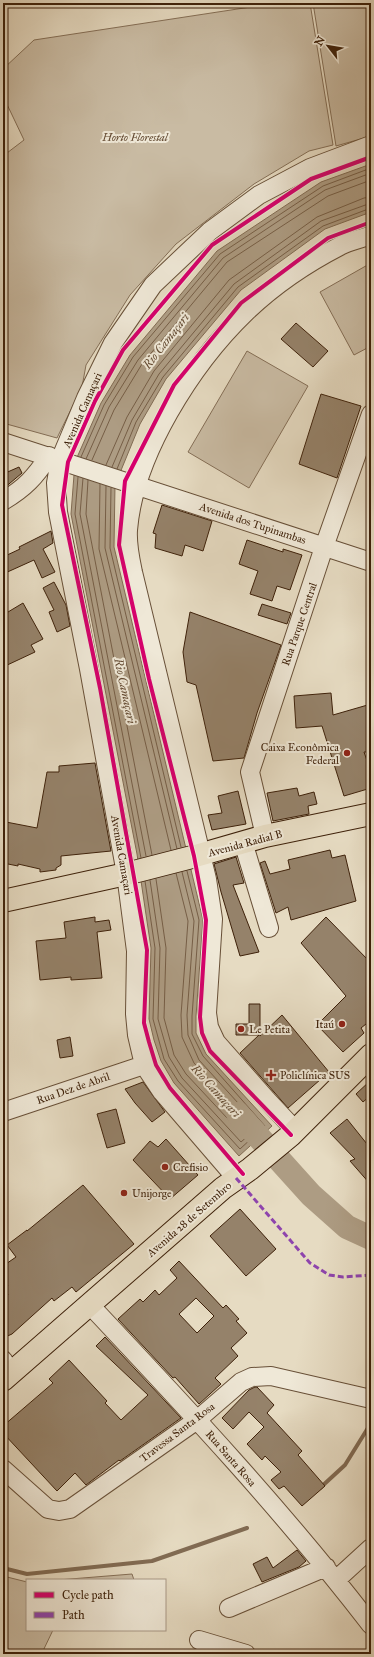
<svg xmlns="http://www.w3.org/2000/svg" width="374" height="1657" font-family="'IM FELL Great Primer',serif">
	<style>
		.green { fill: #c9bba3; stroke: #846e56 }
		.water { fill: #ad9c83; stroke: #816b53 }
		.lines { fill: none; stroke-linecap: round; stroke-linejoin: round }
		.shore { stroke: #765e46; stroke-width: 1 }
		.stream { stroke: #816b53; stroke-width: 4 }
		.river { stroke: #ad9c83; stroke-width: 24 }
		.building { fill: #95826a; stroke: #3e210a; fill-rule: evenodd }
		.minor-casing { stroke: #685038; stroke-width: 20 }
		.major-casing { stroke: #3e210a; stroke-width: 24 }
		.minor { stroke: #efe8d7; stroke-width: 18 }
		.major { stroke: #e6dbc2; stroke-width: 22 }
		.quiet { stroke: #8e44ad; stroke-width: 3; stroke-dasharray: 6 3; stroke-linecap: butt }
		.cycleway-casing { stroke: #efe8d7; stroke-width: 6 }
		.cycleway { stroke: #d6006c; stroke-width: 4 }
		.poi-dot { fill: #8f2418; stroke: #efe8d7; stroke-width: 1.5 }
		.labels { text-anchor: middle; stroke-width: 4; stroke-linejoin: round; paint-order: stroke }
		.park-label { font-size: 11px; font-style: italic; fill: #614830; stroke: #efe8d7 }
		.street-label { font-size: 11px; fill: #3e210a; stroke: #efe8d7 }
		.poi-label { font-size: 11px; fill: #3e210a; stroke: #efe8d7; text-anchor: start }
		.water-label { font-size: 12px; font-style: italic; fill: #654c34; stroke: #efe8d7 }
	</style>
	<rect width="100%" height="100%" fill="#e6dbc2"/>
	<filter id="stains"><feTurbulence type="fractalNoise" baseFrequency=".005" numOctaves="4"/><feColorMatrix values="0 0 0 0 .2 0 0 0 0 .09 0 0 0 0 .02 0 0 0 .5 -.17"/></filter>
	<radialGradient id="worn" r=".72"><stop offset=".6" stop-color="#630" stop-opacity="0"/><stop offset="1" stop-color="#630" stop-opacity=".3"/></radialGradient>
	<path class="green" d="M277,3h33l23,142 -24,6 -55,33 -78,60 -46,51 -44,70 -4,22 -25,51 -54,-15v-267l21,-16 -21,-44v-27l31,-29z
		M313,3h58v133l-35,10z
		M371,263v83l-17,9 -34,-63z
		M247,351l61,35 -59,102 -61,-36z
		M132,1574l2,6h-76z
		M3,1576l24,6v48h26l-11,23 -39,-4z"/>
	<path class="water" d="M371,164v48l-46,17 -84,61 -75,89 -26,45 -25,61 -1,62 89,373 -7,96v17l10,21 66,72 -33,30 -65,-73 -13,-22 -7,-21 -5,-21 2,-71 -14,-94 -66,-340 4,-52 26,-59 29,-48 87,-104 104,-69z"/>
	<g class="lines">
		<path class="shore" d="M81,457l23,-52 29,-48 87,-103 103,-68 48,-18
			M86,459l23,-52 29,-47 85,-102 102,-68 46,-17
			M92,460l22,-50 28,-46 85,-102 101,-66 43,-16
			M106,465l21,-48 27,-46 75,-91 88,-63 47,-19 7,-1
			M112,467l20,-47 27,-46 75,-90 87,-63 50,-18
			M117,469l19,-47 27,-45 75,-90 85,-61 48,-18
			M78,477l-3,37 66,344
			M83,478l-3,36 66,342
			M88,480l-2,34 66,341
			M100,484l-1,65 72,301
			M106,486l-1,62 72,301
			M111,488l-1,60 71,299
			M156,879l10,69 -2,70 10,37 12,19 55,59 8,-7v-2l-55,-61 -12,-26 -1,-22 7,-94 -12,-48
			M150,880l10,68 -2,71 11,38 13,21 59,64 17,-15v-2l-59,-65 -11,-25 -1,-20 7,-94 -12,-49
			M145,881l10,67 -2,71 11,40 14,22 62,68 25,-23 -62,-70 -11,-22v-18l7,-96 -12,-49"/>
		<path class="stream" d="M320,1488l25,-23 26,-42
			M3,1568l24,6 125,-13 95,-33"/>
		<path class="river" d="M238,1114l73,81 36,32 24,11"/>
	</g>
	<path class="building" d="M296,323l32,28 -15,16 -32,-28z
		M321,394l40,12 -24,72 -38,-14z
		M19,467l3,6 -19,16v-15z
		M162,505l50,16 -9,30 -18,-6 -3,11 -27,-8 1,-14 -3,-1z
		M51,531l2,12 -10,6 12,23 -13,6 -8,-18 -31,14v-17l17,-8 -1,-2z
		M247,540l36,12v-3l19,6 -12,35 -13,-4 -5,15 -22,-7 8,-23 -19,-7z
		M54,582l12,23 4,21 -13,6 -8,-20 5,-2 -11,-22z
		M23,603l20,36 -12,6 4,7 -32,15v-52z
		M262,604l29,9 -4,11 -29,-9z
		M190,612l91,33 -24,68 -13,45 -31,3 -17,-76 -9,-3 -4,-30z
		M331,693l2,22 38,-11v48h-7l7,20v16l-27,8 -22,-70 -26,2 -2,-32z
		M95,763l16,88 -50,5v9l-5,3v2l-16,2v-3l-22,-5v2l-15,-3v-26l3,-15 31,6 10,-56h12v-6z
		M297,788l2,8 15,-4 3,12 -9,2 1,8 -36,7 -6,-28z
		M238,791l8,33 -34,6 -4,-15 14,-2 -4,-17z
		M330,850l2,8 13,-3 11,46 -65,19 -3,-13 -12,6 -16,-50 5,-2 5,13 20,-5 -2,-9z
		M236,857l8,26 -11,2 26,67 -19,4 -19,-64 -7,-28z
		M95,917v5l14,-2 2,10 -14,2 5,46 -31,2v-3l-31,3 -4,-39 30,-3 -2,-16z
		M326,917l45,46v57l-10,8 3,5 -21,19 -26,-27 29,-29 -45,-53z
		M249,1004h11v32l22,-21 47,57 -41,36 -48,-55 19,-18h-23v-11h13z
		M70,1037l3,19 -13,2 -3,-18z
		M371,1080v15l-8,7 -7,-8z
		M143,1082l22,30 -13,10 -17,-19 -10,-14z
		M116,1109l9,34 -18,5 -10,-34z
		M347,1119l24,30v36l-21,-24 5,-2 -25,-26z
		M166,1139l32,36 -28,24 -37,-39 17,-19 8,6z
		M83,1185l51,59 -58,48 -4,-5 -18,14 -2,-3 -40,36 -9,4v-39l5,-4 -3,-7 3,-2 -5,-7v-13l13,-9 -9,-12 20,-15v1z
		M240,1209l36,40 -30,27 -36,-40z
		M179,1261l44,47 3,-3 13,14 -3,2 11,12 -16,15 7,8 -23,22 6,6 -22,20 -24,-27 -2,1 -55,-59 22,-20 3,3 12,-12 4,5 18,-17 -7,-8zM196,1298l18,18 -17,17 -18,-19z
		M105,1337l76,81 -61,43 -1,-1 -33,25 -11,-12 -18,18 -54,-58v-7l50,-43 -4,-4 20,-19 38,41 -2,2 16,17 27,-25 -52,-49z
		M255,1387h2l17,18 -7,8 35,38 -4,4 27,31 -23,20 -18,-20 -5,3 -8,-9 10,-8 -16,-16 -3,4 -15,-16 17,-17 -15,-15 -16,17 -11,-11 27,-28z
		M297,1550l9,11 -7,6 -37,15 -9,-18 14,-7 6,11z"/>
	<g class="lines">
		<g class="minor-casing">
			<path id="minor" d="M3,442l368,120
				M3,501c22,-13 32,-24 46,-45
				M265,836l-15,-64 74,-225 47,-133
				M243,842l26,86
				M3,1112l141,-47
				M295,1130l-28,-30 -51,-58 -7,-15 -2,-14 6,-94 -6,-40 -74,-307c-3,-14 -6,-27 -5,-42 6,-75 64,-166 118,-218 26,-25 61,-49 94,-66 9,-5 21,-7 31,-11
				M236,1178l-74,-86 -18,-27 -7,-30 -2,-21 1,-63 -10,-77 -37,-205 -31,-157 -2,-29 4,-23 26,-62 27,-55 40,-58 57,-54 49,-36 51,-27 61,-23
				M89,1304c98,104 195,208 282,321
				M3,1360l8,13
				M3,1469l45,40 11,2 11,-2 127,-89 44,-38 11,-5 19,-1 100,23
				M336,1580l35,-32
				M229,1608l97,-41
				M199,1640l47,14"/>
		</g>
		<g class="major-casing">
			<path id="major" d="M3,901l123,-27 66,-17 73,-21 106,-22
				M3,1380l220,-192 27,-19 41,-34 80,-80"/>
		</g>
		<use href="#minor" class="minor"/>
		<use href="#major" class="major"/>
		<path class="quiet" d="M236,1178l74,85 19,12 14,2 28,-2"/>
		<g class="cycleway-casing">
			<path id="cycleway" d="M291,1135l-81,-84 -8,-18 -2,-16 6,-97 -12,-64 -45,-177 -30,-134 6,-64 49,-96 67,-82 87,-65 43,-16
				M243,1174l-73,-86 -14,-23 -7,-23 -5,-19 3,-73 -47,-262 -38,-183 6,-43 27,-61 28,-51 89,-105 99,-66 60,-22"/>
		</g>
		<use href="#cycleway" class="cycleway"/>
	</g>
	<g class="poi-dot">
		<circle cx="347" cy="753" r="4"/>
		<circle cx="342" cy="1024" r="4"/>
		<circle cx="241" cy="1029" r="4"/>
		<path d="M269 1069h4v4h4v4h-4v4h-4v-4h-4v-4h4z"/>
		<circle cx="165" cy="1167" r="4"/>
		<circle cx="124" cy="1193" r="4"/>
	</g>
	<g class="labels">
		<g class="park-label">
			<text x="135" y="141">Horto Florestal</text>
		</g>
		<g class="street-label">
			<text transform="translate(82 410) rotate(-66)" y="4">Avenida Camaçari</text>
			<text transform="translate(253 523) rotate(18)" y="4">Avenida dos Tupinambas</text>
			<text transform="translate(299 624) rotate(-71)" y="4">Rua Parque Central</text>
			<text transform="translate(245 843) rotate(-15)" y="4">Avenida Radial B</text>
			<text transform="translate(122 855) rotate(80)" y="4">Avenida Camaçari</text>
			<text transform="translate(73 1088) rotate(-19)" y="4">Rua Dez de Abril</text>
			<text transform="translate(189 1219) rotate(-41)" y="4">Avenida 28 de Setembro</text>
			<text transform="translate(177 1432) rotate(-37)" y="4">Travessa Santa Rosa</text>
			<text transform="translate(231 1458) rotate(49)" y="4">Rua Santa Rosa</text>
		</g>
		<g class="poi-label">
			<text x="339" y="751" text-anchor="end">Caixa Econômica<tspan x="339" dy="13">Federal</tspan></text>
			<text x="334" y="1028" text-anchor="end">Itaú</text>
			<text x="249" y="1033">Le Petita</text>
			<text x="280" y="1079">Policlínica SUS</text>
			<text x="173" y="1171">Crefisio</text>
			<text x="132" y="1197">Unijorge</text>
		</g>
		<g class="water-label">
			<text transform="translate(166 341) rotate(-52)" y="4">Rio Camaçari</text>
			<text transform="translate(125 691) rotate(78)" y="4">Rio Camaçari</text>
			<text transform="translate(216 1091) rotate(48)" y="4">Rio Camaçari</text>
		</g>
	</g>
	<rect width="374" height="1657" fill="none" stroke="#e6dbc2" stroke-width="16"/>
	<rect x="4" y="4" width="366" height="1649" fill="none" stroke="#3e210a" stroke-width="2"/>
	<rect x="8" y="8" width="358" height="1641" fill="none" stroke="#3e210a"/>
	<rect x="26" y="1579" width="140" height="52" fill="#efe8d7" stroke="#a89885"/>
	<rect x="34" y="1592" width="20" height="6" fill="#d6006c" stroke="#a89885"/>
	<text x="62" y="1599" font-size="12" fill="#3e210a">Cycle path</text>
	<rect x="34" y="1612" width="20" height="6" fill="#8e44ad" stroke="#a89885"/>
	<text x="62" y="1619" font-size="12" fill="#3e210a">Path</text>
	<g transform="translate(328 46) rotate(301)" stroke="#efe8d7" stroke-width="3" paint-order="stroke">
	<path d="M0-3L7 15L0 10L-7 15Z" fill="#3e210a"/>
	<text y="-6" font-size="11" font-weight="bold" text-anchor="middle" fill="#3e210a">N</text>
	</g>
	<rect width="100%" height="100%" filter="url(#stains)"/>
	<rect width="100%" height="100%" fill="url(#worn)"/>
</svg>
